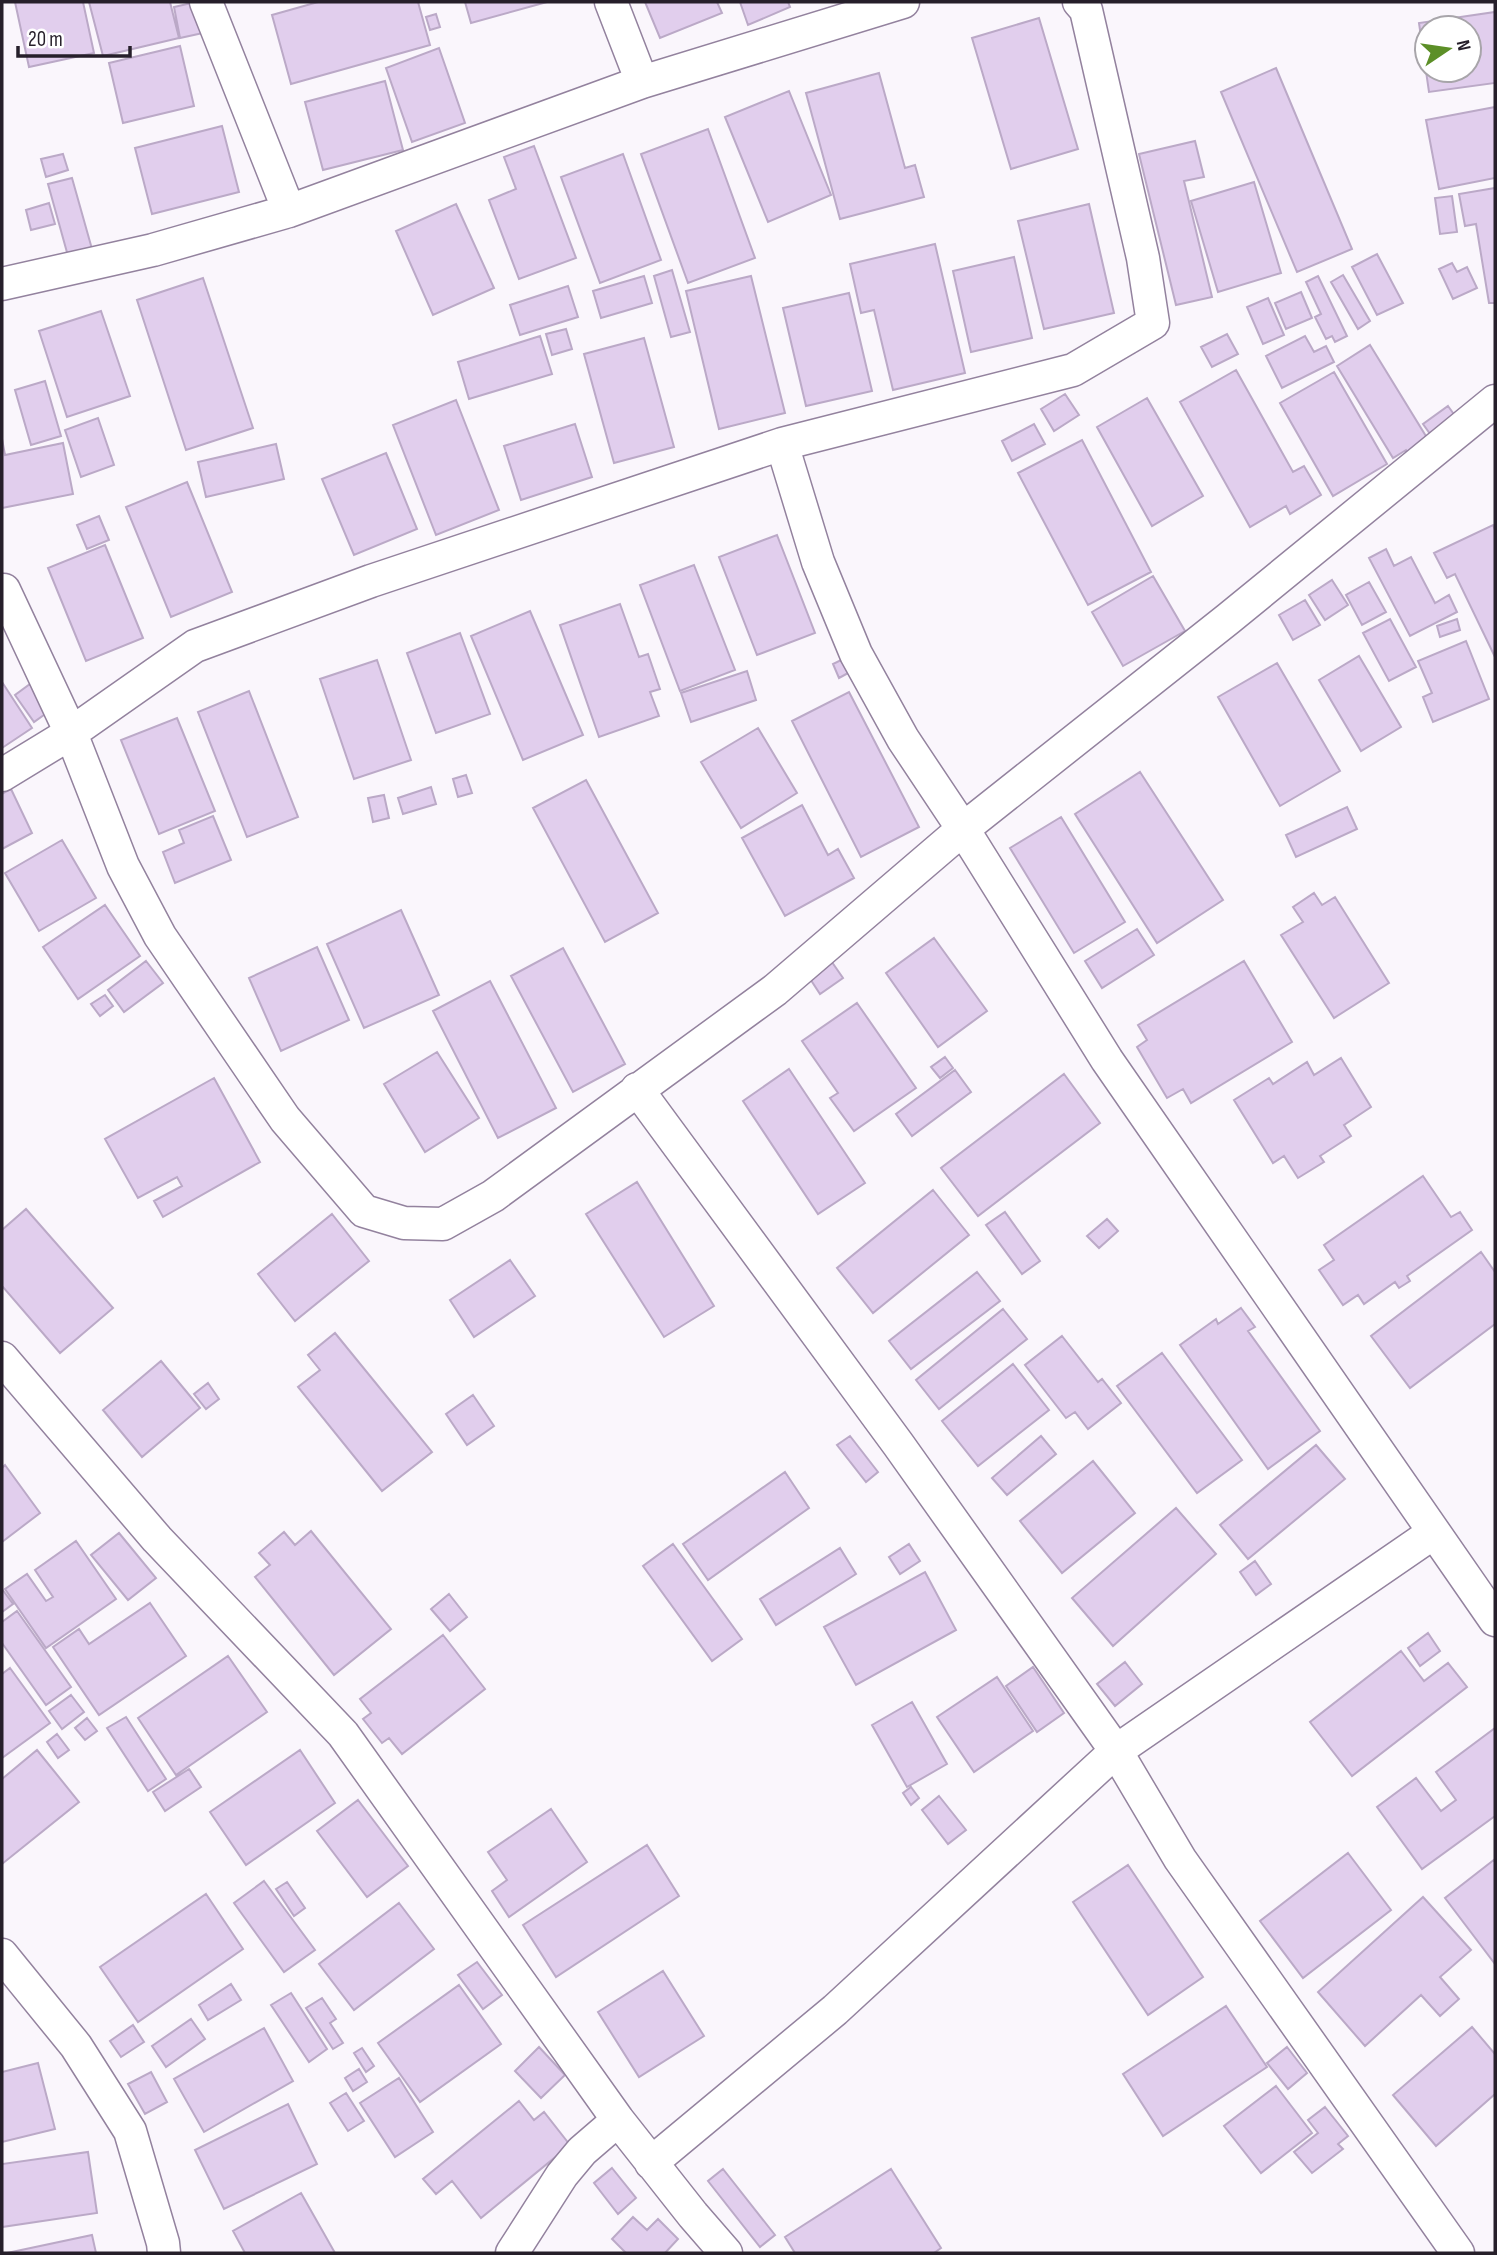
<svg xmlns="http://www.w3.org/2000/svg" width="1497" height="2255" font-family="'Sofia Sans Condensed',sans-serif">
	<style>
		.building { fill: #e1ceed; stroke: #bba9c7; stroke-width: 2; fill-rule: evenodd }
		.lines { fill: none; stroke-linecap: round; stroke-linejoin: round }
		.street-casing { stroke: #93829e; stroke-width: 35 }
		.street { stroke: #fff; stroke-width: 32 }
	</style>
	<rect width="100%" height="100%" fill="#faf6fc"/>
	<path class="building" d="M15,2h68l11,51 -65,14z
		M89,2h81l9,36 -76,18z
		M196,2l7,31 -23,5 -6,-31z
		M318,2h100l12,43 -139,39 -19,-69z
		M465,2h82l-76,21z
		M645,2h72l5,11 -62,25z
		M740,2h48l2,5 -42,18z
		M1495,12v71l-66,9 -10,-69zM1427,28h42v42h-42z
		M436,14l4,13 -10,3 -4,-13z
		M1039,18l39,131 -67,20 -39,-131z
		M180,46l14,60 -71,17 -14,-60z
		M439,48l26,75 -53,19 -26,-74z
		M1276,68l76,181 -55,23 -76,-180z
		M879,73l26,95 10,-3 9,32 -84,22 -34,-126z
		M385,81l18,69 -80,20 -18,-68z
		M789,91l42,104 -63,27 -43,-105z
		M1495,107v71l-56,11 -13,-69z
		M222,126l17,66 -87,22 -17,-66z
		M708,129l47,129 -67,25 -47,-129z
		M1195,141l9,36 -20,4 28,116 -36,8 -37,-151z
		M534,146l42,112 -57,21 -30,-79 27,-11 -12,-32z
		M63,154l5,16 -22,7 -5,-18z
		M623,154l38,106 -61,23 -39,-106z
		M72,178l20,71 -24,7 -20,-72z
		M1254,182l27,91 -63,19 -27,-91z
		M1495,188v115h-6l-13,-79 -11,2 -6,-32z
		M1452,196l5,36 -17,2 -5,-36z
		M49,203l6,21 -24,6 -5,-20z
		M456,204l38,84 -61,27 -37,-84z
		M1089,204l25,109 -70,16 -26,-108z
		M935,244l30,129 -72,17 -19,-80 -13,3 -11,-49z
		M1377,254l26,49 -26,12 -25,-48z
		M1014,257l18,81 -61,14 -18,-81z
		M1452,263l5,9 10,-5 10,21 -24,11 -14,-30z
		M672,270l18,62 -19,5 -17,-61z
		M1343,275l27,46 -12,8 -27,-47z
		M644,276l8,27 -51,15 -8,-27z
		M751,276l34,137 -66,16 -33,-138z
		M1318,276l29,60 -12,6 -3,-6 -6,3 -11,-22 6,-3 -15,-32z
		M203,278l50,150 -67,22 -49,-150z
		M568,286l10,31 -58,18 -10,-30z
		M1301,292l11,26 -26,11 -11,-26z
		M849,293l23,98 -66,15 -23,-98z
		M1268,298l16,37 -21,9 -16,-37z
		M101,311l29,85 -63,21 -28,-86z
		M566,329l6,20 -20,6 -6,-21z
		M1227,334l11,20 -26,13 -11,-20z
		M540,336l12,38 -83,25 -11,-37z
		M1305,336l9,16 12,-6 8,16 -52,26 -16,-32z
		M644,338l30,109 -60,16 -30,-109z
		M1370,345l62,101 -21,12 -5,-8 -13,8 -56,-92z
		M1236,370l57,102 11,-6 17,29 -31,19 -4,-8 -36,21 -70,-125z
		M1334,372l53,92 -54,32 -53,-93z
		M45,381l16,55 -30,9 -16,-55z
		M1065,394l14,21 -25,16 -13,-22z
		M1147,398l56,98 -51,30 -55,-99z
		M456,400l43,110 -63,25 -43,-110z
		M1448,406l10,14 -25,18 -10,-14z
		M98,418l16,47 -33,12 -16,-47z
		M575,424l17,53 -71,23 -17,-54z
		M1034,424l11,20 -33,17 -10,-20z
		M2,439l3,16 58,-12 10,51 -71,14z
		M1082,440l69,132 -63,33 -70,-132z
		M276,444l8,35 -78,18 -8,-35z
		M386,453l31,76 -63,26 -32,-76z
		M187,482l45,110 -61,25 -45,-110z
		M99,516l10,24 -22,9 -10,-24z
		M1493,525l2,5v127l-40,-83 -8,4 -13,-25z
		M777,535l38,98 -58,22 -38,-98z
		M105,545l38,93 -57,23 -38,-93z
		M1386,549l8,17 17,-9 24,46 14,-8 8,17 -47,24 -41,-78z
		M694,565l41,105 -55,21 -40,-106z
		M1153,576l32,55 -62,35 -31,-54z
		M1332,580l16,25 -23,15 -16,-25z
		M1369,582l17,30 -24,13 -16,-30z
		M1305,600l15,25 -27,15 -14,-25z
		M620,604l19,53 9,-3 12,35 -10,3 9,24 -60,21 -39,-112z
		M530,611l53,124 -60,25 -52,-124z
		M1390,619l26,48 -27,14 -26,-48z
		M1457,619l3,11 -20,7 -3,-11z
		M460,633l30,81 -54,19 -29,-80z
		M1466,641l23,58 -56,23 -10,-25 9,-4 -14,-32z
		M1359,656l42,71 -40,24 -42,-71z
		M843,659l7,13 -11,6 -6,-14z
		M377,660l34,100 -57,19 -34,-100z
		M1277,663l63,108 -60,35 -62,-109z
		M747,671l9,29 -65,22 -10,-29z
		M2,682l30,46 -30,20z
		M30,684l18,28 -14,10 -19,-27z
		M249,691l49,126 -51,20 -49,-125z
		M849,692l70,135 -58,30 -69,-136z
		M177,718l38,93 -56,23 -38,-94z
		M758,728l39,65 -56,35 -40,-66z
		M1140,772l83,128 -66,43 -82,-129z
		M466,775l6,18 -14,4 -5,-18z
		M586,780l72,133 -53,29 -72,-134z
		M431,787l5,17 -33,10 -5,-16z
		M11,789l21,44 -30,16v-55z
		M384,795l5,23 -16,4 -5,-24z
		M802,805l26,50 10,-6 16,29 -69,38 -43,-78z
		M1347,807l10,22 -61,28 -10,-22z
		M213,816l18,44 -56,23 -12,-31 21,-9 -5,-13z
		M1061,817l64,105 -51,31 -64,-105z
		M62,840l34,58 -57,33 -34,-58z
		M1314,893l8,12 13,-8 54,86 -55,35 -53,-83 22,-13 -10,-15z
		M105,905l35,51 -62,43 -35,-52z
		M401,910l38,85 -75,33 -37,-84z
		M1137,929l17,26 -52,33 -17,-27z
		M934,938l53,73 -49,36 -52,-74z
		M317,947l32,73 -68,31 -32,-73z
		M563,948l62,116 -52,28 -62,-116z
		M827,955l16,23 -23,16 -15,-23z
		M146,961l17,22 -39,29 -16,-22z
		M1244,961l48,81 -101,61 -8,-14 -16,9 -30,-51 10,-7 -9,-15z
		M490,981l66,127 -58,30 -65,-127z
		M105,995l8,11 -13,10 -9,-12z
		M857,1003l59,85 -62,43 -24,-33 8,-5 -36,-52z
		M437,1052l42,66 -54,34 -41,-68z
		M945,1057l8,11 -13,10 -9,-11z
		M1341,1058l30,49 -27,18 7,11 -31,20 4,6 -26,16 -14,-22 -11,7 -39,-63 35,-22 4,6 34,-22 7,13z
		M789,1069l76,114 -47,31 -75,-113z
		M955,1070l16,22 -59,44 -16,-22z
		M1064,1074l36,49 -122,93 -37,-48z
		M214,1078l46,84 -97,55 -9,-16 28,-15 -5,-9 -39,21 -33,-59z
		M1423,1176l28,41 9,-5 12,18 -65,46 3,5 -11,7 -4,-6 -31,22 -6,-9 -15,10 -24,-35 15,-10 -10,-15z
		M637,1182l77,124 -50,31 -78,-123z
		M933,1190l36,45 -96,78 -36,-45z
		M26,1209l87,99 -53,45 -58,-67v-56z
		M1005,1212l35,49 -18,13 -36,-49z
		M332,1214l37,47 -74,60 -37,-47z
		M1107,1219l11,12 -19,17 -12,-12z
		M1481,1252l14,20v52l-85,64 -39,-52z
		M510,1260l25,36 -61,41 -24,-37z
		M977,1272l23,29 -89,68 -22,-28z
		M1241,1308l14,19 -7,4 72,100 -52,38 -88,-124 36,-26 2,5z
		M1003,1309l24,30 -88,70 -23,-29z
		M335,1333l97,119 -50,39 -84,-104 22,-17 -12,-15z
		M1062,1336l36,46 4,-3 19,24 -33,26 -13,-17 -9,6 -41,-53z
		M1162,1353l80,107 -45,33 -80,-107z
		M161,1361l39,47 -58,49 -39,-47z
		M1013,1364l36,46 -71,56 -36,-45z
		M208,1383l11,16 -13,10 -12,-15z
		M473,1395l21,31 -27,19 -21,-31z
		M850,1436l28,36 -12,10 -29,-37z
		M1041,1436l15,18 -49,41 -15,-17z
		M1316,1445l29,34 -97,80 -28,-34z
		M1093,1461l42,52 -73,60 -42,-52z
		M5,1465l35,48 -38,29v-74z
		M785,1472l24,36 -101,72 -25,-36z
		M1176,1508l40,46 -103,92 -41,-48z
		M311,1531l80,98 -57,46 -79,-98 15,-12 -11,-12 25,-21 11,13z
		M119,1533l37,45 -28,22 -37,-45z
		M76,1541l40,58 -70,49 -41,-59 22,-15 19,27 7,-4 -18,-27z
		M673,1544l69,95 -30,22 -69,-95z
		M909,1544l11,17 -20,13 -11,-17z
		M840,1548l16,26 -80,51 -16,-26z
		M1255,1561l16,23 -15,11 -16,-23z
		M925,1572l31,58 -100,55 -32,-58z
		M2,1589l11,15 -11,8z
		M449,1594l18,23 -17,14 -19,-22z
		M150,1603l36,53 -87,59 -46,-68 26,-18 10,15z
		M17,1611l54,76 -25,18 -44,-62v-21z
		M1428,1633l12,18 -20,15 -12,-18z
		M443,1635l42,54 -83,65 -13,-16 -7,5 -19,-24 8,-6 -11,-14z
		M1401,1651l23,30 24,-18 19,24 -115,89 -42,-54z
		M228,1656l39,56 -91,63 -38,-57z
		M1125,1662l17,22 -27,22 -18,-22z
		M1033,1667l31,46 -27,19 -31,-46z
		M10,1668l40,55 -48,35v-84z
		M997,1677l36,54 -59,41 -37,-55z
		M71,1695l13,17 -22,17 -13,-18z
		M912,1702l35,62 -40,23 -35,-62z
		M126,1717l40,62 -18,12 -41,-63z
		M87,1718l10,13 -12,9 -10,-12z
		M1495,1728v88l-73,53 -45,-62 39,-29 25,33 15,-11 -20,-28z
		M57,1734l12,16 -11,8 -11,-16z
		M37,1750l42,52 -77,62v-85z
		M300,1750l35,53 -89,62 -36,-53z
		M189,1769l12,18 -36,24 -12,-19z
		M911,1787l8,11 -8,7 -8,-12z
		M939,1796l27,34 -18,14 -26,-34z
		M358,1800l50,66 -41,31 -50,-66z
		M551,1809l36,53 -78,55 -17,-26 15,-11 -19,-28z
		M647,1845l32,51 -123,81 -33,-52z
		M1348,1853l43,57 -88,68 -43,-57z
		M1495,1859v105l-50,-66z
		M1128,1865l75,112 -55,38 -75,-113z
		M264,1881l51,69 -31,22 -50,-69z
		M287,1882l18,26 -11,8 -18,-27z
		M206,1894l37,55 -105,73 -38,-55z
		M1423,1897l48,53 -31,27 19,22 -19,17 -19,-21 -56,51 -47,-54z
		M399,1903l35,46 -80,61 -35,-46z
		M477,1962l25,33 -19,14 -25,-34z
		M663,1971l41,65 -65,41 -41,-65z
		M231,1984l10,16 -33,20 -9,-15z
		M459,1985l42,59 -81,58 -42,-59z
		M291,1993l36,56 -18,13 -38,-57z
		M322,1998l14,21 -6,4 13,20 -10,6 -27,-41z
		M1226,2006l41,61 -104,69 -40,-62z
		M191,2019l14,20 -39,28 -14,-21z
		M133,2025l11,17 -23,15 -11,-16z
		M1472,2027l23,27v40l-59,52 -43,-51z
		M264,2028l29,53 -89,51 -30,-53z
		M539,2047l26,28 -24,23 -26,-27z
		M1287,2047l20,26 -19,16 -21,-26z
		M362,2048l12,18 -8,6 -12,-19z
		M38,2063l17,66 -53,13v-70z
		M359,2069l8,13 -14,9 -8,-13z
		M151,2072l16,30 -22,12 -17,-30z
		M399,2078l34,54 -38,25 -35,-54z
		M1276,2086l36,47 -51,40 -37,-47z
		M346,2093l18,28 -16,10 -18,-28z
		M519,2101l15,19 10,-8 26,33 -89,73 -29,-37 -16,13 -13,-15z
		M288,2104l29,60 -93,45 -29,-59z
		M1325,2107l23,29 -10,8 5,5 -31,24 -18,-21 24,-19 -10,-13z
		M88,2152l9,61 -95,14v-63z
		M612,2168l24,30 -18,16 -24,-31z
		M723,2169l52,66 -15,12 -52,-66z
		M891,2169l50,79 -7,5h-139l-10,-16z
		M301,2193l34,60h-90l-12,-22z
		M633,2217l14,13 11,-11 20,20 -13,14h-39l-14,-14z
		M92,2235l4,18h-89z"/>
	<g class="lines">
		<g class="street-casing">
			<path id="street" d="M206,2l83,209
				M611,2l31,80
				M2,284l151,-34 136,-39 353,-129 261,-80
				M782,444l36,118 38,92 47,85 60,90 144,231 388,560
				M4,590l67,143 52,133 37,70 125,183 79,92 40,12 39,1 50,-28 282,-206 188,-161 265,-210 267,-218
				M2,775l69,-42 124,-87 176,-65 411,-137 291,-74 80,-47 -10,-65 -57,-248 -7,-8
				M637,1089l261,355 218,307 64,108 278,394
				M2,1358l155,181 186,195 275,386 75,95 33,38
				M2,1955l74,91 54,85 33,112 1,10
				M651,2163l184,-153 281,-259 317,-218
				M512,2253l50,-78 20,-24 36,-31"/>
		</g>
		<use href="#street" class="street"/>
	</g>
	<rect width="1497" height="2255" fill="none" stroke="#261f2a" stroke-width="7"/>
	<g transform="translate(1448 49) rotate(77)"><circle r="33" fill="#ffffff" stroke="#a8a5aa" stroke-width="2"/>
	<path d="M0-5L12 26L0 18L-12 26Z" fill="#5c8f27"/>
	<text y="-10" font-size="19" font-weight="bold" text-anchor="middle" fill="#261f2a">N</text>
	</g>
	<path d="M18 46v10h112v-10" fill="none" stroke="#261f2a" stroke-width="3.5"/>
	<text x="28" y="46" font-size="21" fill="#261f2a" stroke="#ffffff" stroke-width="5" paint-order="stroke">20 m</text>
</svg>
